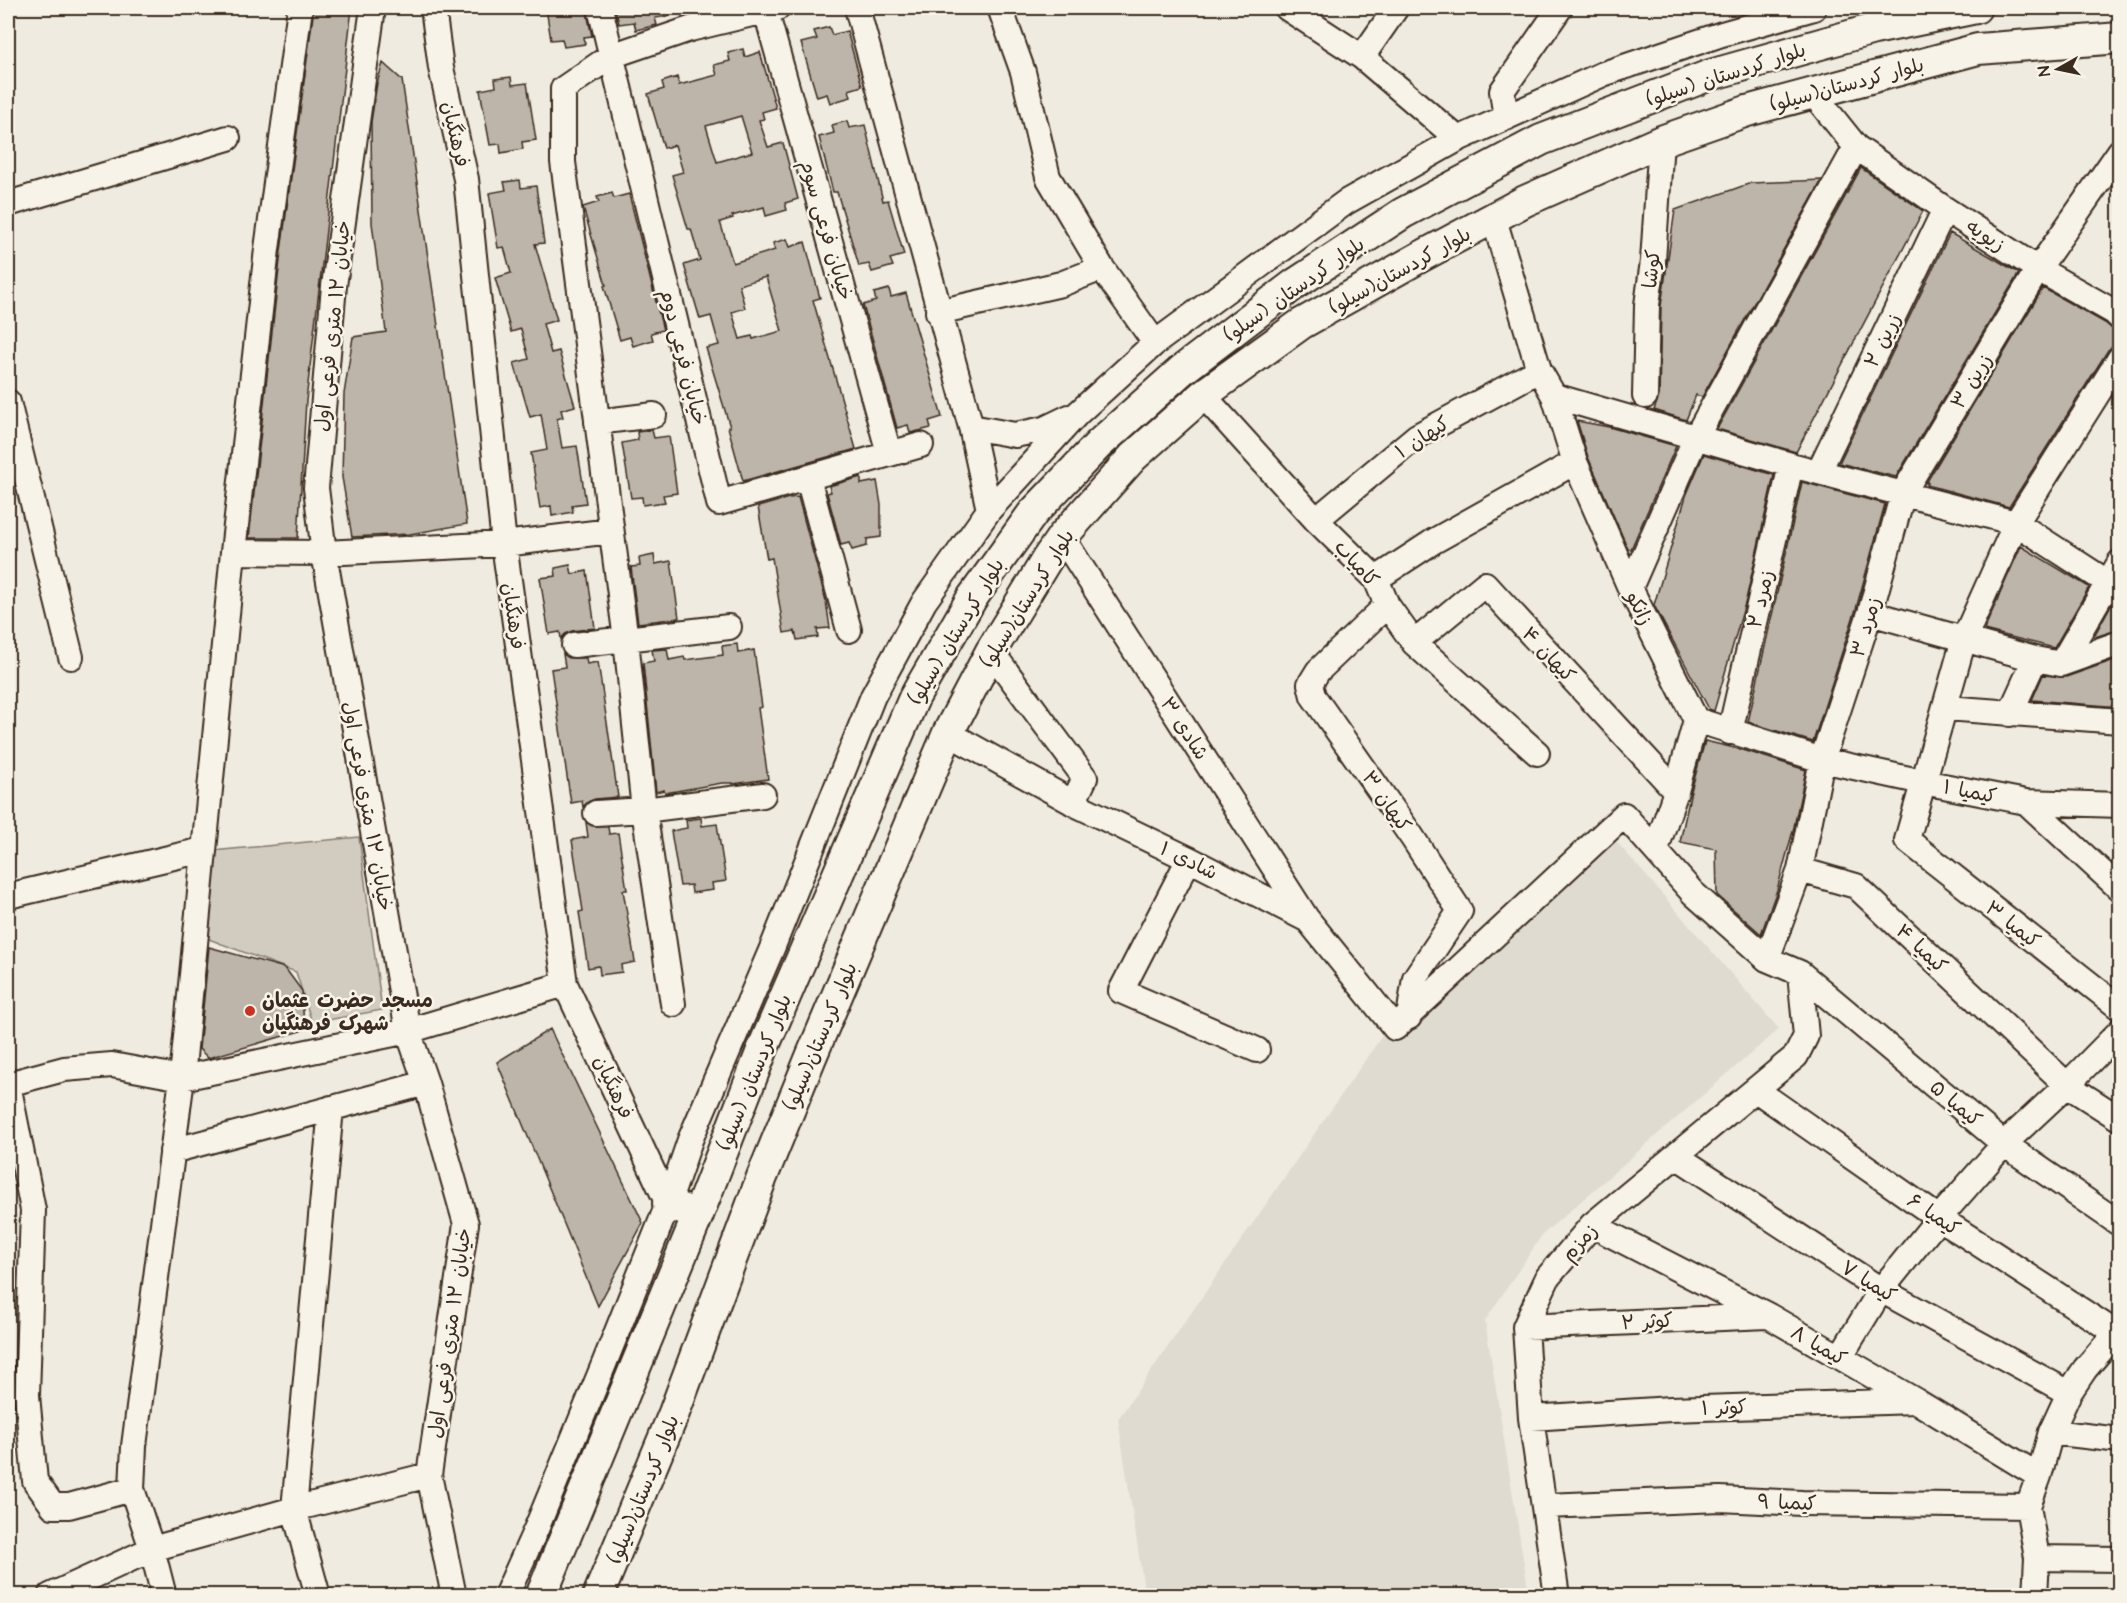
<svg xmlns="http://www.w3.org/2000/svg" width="2127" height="1603" font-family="'Architects Daughter','Playpen Sans Arabic',sans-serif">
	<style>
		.built { fill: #e0dbd0 }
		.green { fill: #d1cbc0; stroke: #867a6f; stroke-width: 1.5 }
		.building { fill: #bdb5aa; stroke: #3b2a1e; stroke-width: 1.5; fill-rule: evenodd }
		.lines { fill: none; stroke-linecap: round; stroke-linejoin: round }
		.minor-casing { stroke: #3b2a1e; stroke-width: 28 }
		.major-casing { stroke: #3b2a1e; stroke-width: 34 }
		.minor { stroke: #f7f3e8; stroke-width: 24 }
		.major { stroke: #f7f3e8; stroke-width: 30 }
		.poi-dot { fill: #c8321e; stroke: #f7f3e8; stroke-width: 2 }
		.labels { text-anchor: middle; stroke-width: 5; stroke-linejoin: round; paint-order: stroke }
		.street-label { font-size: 20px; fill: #3b2a1e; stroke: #f7f3e8 }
		.poi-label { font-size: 20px; font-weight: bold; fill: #3b2a1e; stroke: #f7f3e8; text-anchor: start }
	</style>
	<rect width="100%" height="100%" fill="#efebe0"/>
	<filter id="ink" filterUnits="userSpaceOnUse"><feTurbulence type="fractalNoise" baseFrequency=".0167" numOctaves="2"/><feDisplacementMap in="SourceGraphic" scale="12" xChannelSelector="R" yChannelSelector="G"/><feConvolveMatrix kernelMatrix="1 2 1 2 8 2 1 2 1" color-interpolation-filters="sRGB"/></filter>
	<g filter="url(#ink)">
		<path class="built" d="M1616,841l163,188 -237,206 -57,86 44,274h-384l-27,-176 268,-389z"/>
		<path class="green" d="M359,837l23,173 -70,13 -16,-51 -90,-34 6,-87z"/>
		<path class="building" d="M314,8h38l-46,393 -8,137h-49l32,-287z
			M546,8h40l6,28 -8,1 1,7 -21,3 -2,-8 -11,1z
			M615,8h53l1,8 -14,2 2,7 -21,5 -2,-8 -15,2z
			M829,27l3,8 15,-4 15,55 -13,4 2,7 -21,6 -3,-9 -10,3 -16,-54 16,-4 -3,-8z
			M743,49l2,8 15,-5 16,56 -14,4 2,7 -5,1 9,27 15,-4 15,56 -13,4 2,7 -21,6 -2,-9 -32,9 1,2 -13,4 13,41 42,-13 -2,-7 14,-4 3,8 15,-5 15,56 -7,2 43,149 -113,32 -15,-54h2l-24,-79 13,-3 -8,-29 -11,3 -16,-54 16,-5 -9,-31h-3l-16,-54 11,-3 -8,-27 -11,3 -16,-54 16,-5 -2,-7 15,-5 2,8 38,-10 -3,-10 16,-4 -2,-8zM741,116l11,36 -35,10 -11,-36zM766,277l16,54 -29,8 -1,-3 -12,3 -8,-27 13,-4 -6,-23z
			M383,63l19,17 65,444 -57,10 -58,3 -10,-60 2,-83 9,-57 33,-5 -14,-109 -1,-101 6,-39z
			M511,77l1,8 15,-2 9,57 -14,2 1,7 -22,4 -1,-9 -10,1 -10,-55 16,-3 -1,-8z
			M847,121l2,7 16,-3 18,76 5,-1 16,55 -14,4 3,7 -21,6 -3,-8 -10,2 -22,-74h-4l-14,-55 15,-4 -2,-8z
			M1861,168l62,43 -127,241 -79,-23z
			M520,180l1,8 15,-2 8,57 -9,1 22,76 -14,4 8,29 8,-2 16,55 -14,4 2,7 -6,2 5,29 15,-2 9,57 -14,2 1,7 -21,4 -1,-10 -11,2 -9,-55 16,-3 -6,-36 -11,3 -16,-54 15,-4 -8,-30 -10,3 -16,-54 16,-5 -7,-26 -6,1 -9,-55 17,-3 -2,-8z
			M1822,180l-120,217 -6,-2 -10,25 -32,-10 5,-14 2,-90 14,-96 76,-27z
			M612,193l2,5 15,-4 34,136 -12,3 2,7 -20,6 -3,-9 -10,3 -16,-54 2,-1 -22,-74 -1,-4 16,-5 -2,-5z
			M1950,233l69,40 -123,204 -57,-14z
			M2043,288l62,35 11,9h4v5l-6,8 -6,5 -99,157 -82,-22 1,-2h-2z
			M889,289l2,8 15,-4 36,124 -13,4 2,7 -21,5 -2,-8 -11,3 -34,-123 13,-4 -2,-8z
			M1577,421l32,6 67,19 -45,103h-3l-40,-92z
			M652,430l2,8 15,-2 8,57 -14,2 2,7 -22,3 -1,-8 -11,1 -9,-55 16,-3 -1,-8z
			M1704,454l70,21 -28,125 -32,111 -5,-2 -55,-104 32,-109z
			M861,477v7l16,-3 4,24v32l-14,2v7l-15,4 -3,-7 -8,2 -14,-52 4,-1 -2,-6z
			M1802,482l83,22 -29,105 -43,133 -65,-20z
			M798,497l28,104 4,27 -13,1 1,8 -21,3 -2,-9 -11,2 -12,-75 -5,1 -9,-52 31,-9z
			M2021,546l68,41 -35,61 -70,-18z
			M654,555l1,9 16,-3 8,57 -41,5 -7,-56 9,-1 -1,-8z
			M570,565l2,9 15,-3 8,57 -23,3 -7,3 -4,5 -1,-7 -11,2 -9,-56 16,-2 -1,-8z
			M2111,605l9,3v21l-25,8 -1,-1z
			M737,644l1,9 16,-3 8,57 -4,1 10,71 -35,5v-1h-11l-57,10 -1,-3 -8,2 -13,-129 11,-2 -2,-11 15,-1 2,11 15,-3 1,3 38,-5 -1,-9z
			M563,654l6,4h17l1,6 11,-2 20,135 -23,2 -7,3 -5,5 -1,-6 -11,2 -20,-134 14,-2z
			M2120,658v49l-88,-7 11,-25 23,2z
			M1705,741l38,9 63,20 -12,57 -17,63 -16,44 -44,-39 -1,-46 -36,-7 11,-51z
			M701,818l1,8 15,-2 9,57 -14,2 1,7 -21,3 -1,-8 -11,1 -9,-55 16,-3 -1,-8z
			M586,822l10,5h12l1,7 9,-1 9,57h-4l12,72 -14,3 1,7 -22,3 -1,-9 -11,2 -9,-56 4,-1 -11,-71 16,-3z
			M209,947l76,21 17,23 2,39 -96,28 -9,-9z
			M550,1029l93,194 -45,83 -101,-244z"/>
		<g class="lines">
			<g class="minor-casing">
				<path id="minor" d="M373,8l-39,278 -18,202 8,65 84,478 18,52 40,141 -37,251 25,121
					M433,8l8,60 25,111 38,365 61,440 103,220
					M600,8l119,495 202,-58
					M765,8l124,445
					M857,8l114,419 18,83
					M1000,8l23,64 25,105 54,91 53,75
					M1287,8l75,49 96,82
					M1362,57l34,-49
					M1812,92l44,55 89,62 93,60 76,43 6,6
					M1506,118l-4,-27 58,-83
					M2120,151l-82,118 -135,224 -33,120 -48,147 -22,110 56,16 211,199 53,34
					M8,204l220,-66
					M1494,219l45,151 15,26 21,66 55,126 66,132 126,40 101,22 103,20 94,3
					M938,312l123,-28 41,-16
					M2120,358l-104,165 -52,116 -57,201 213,168
					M1203,395l113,125 60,59 11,26 27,38 123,110
					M1554,396l237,69 225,58 91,59 13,12
					M1645,396l2,-91 6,-44 8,-120
					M8,402l63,255
					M597,422l57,-7
					M971,427l44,8 29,-6 25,-12
					M1819,471l126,-262
					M808,478l41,152
					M1316,520l101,-84 122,-66
					M1062,537l245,382
					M233,552l91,1 180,-9 107,-13
					M1376,579l58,-38 141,-79
					M1630,588l66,-151 160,-290
					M1387,605l-69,66 -8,13 3,12 99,141 48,74 -45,67 -6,39
					M1870,613l165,46 26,5 59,-21
					M1414,643l71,-59 191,207
					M574,645l155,-18
					M991,651l94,127 -12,25
					M2061,664l59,-102
					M1946,708l174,13
					M2010,714l25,-55
					M1730,732l61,-267
					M948,733l131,73 110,53 119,61 87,108 229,-213 69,78 74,66 33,14 204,171 116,80
					M2026,802l94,87
					M596,813l48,-3 119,-15
					M1656,849l20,-58 20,-71
					M1189,859l-68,132 136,59
					M8,896l195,-46
					M1767,959l33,-89
					M673,1004l-29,-194 -18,-170 -63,-478v-73l48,-33 79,-27 87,-21
					M8,1084l56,-15 48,-4 70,13 226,-47 157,-47
					M8,1084l25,126 -6,185 8,86 18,25h16l63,-17
					M1756,1090l183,128 177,115
					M172,1151l254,-68
					M1676,1156l205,134 188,103
					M1592,1225l177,91 147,85 123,75
					M1525,1327l242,-11
					M1840,1357l41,-67 58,-72 65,-74 63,-59 53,-54
					M1531,1418l140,-9 245,-8
					M2051,1432l69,8
					M1545,1506l175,-7 82,4 226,3
					M2037,1558l83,1
					M50,1596l102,-47 142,-40 135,-34
					M164,1596l-12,-47 -20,-60 2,-43 48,-368 51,-526 34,-303 33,-241
					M318,1596l-24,-87 37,-401
					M506,1596l31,-69 67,-163 64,-160 22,-64 83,-194 100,-250 51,-94 65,-92 88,-96 78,-71 191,-141 112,-63 145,-65 119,-40 92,-26
					M1557,1596l-26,-178 -6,-91 23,-50 44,-52 204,-169 10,-20 -6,-63
					M2035,1596l2,-38 -9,-52 11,-30 12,-44 18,-39 16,-24 31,-36 4,-2"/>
			</g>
			<g class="major-casing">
				<path id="major" d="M668,1204l30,11
					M541,1596l157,-381 65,-167 151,-350 58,-100 61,-85 66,-69 83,-74 113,-86 108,-71 138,-73 169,-65 164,-46 102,-21
					M598,1596l76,-183 88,-236 49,-120 137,-324 43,-82 56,-92 15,-22 71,-80 70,-62 98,-71 121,-68 103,-55 136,-60 86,-30 231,-62 142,-11"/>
			</g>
			<use href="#minor" class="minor"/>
			<use href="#major" class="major"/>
		</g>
	</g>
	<circle class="poi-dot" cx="250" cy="1011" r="6"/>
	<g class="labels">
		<g class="street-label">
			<text transform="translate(1726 74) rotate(-18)" y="7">بلوار کردستان (سیلو)</text>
			<text transform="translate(1847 84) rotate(-15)" y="7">بلوار کردستان(سیلو)</text>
			<text transform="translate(456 134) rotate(77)" y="7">فرهنگیان</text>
			<text transform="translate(827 230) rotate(74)" y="7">خیابان فرعی سوم</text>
			<text transform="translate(1986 235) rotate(33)" y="7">زیویه</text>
			<text transform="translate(1651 269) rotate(-84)" y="7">کوشا</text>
			<text transform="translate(1400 270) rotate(-29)" y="7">بلوار کردستان(سیلو)</text>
			<text transform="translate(1294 289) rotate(-35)" y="7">بلوار کردستان (سیلو)</text>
			<text transform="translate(332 326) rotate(-84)" y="7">خیابان ۱۲ متری فرعی اول</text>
			<text transform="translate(1882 340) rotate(-64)" y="7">زرین ۲</text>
			<text transform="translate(684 357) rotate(76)" y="7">خیابان فرعی دوم</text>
			<text transform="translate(1971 381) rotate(-59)" y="7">زرین ۳</text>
			<text transform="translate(1422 437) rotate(-33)" y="7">کیهان ۱</text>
			<text transform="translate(1357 563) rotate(48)" y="7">کامیاب</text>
			<text transform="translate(1027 598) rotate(-58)" y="7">بلوار کردستان(سیلو)</text>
			<text transform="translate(1760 599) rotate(-77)" y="7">زمرد ۲</text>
			<text transform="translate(1640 608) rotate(64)" y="7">زانکو</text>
			<text transform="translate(514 616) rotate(82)" y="7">فرهنگیان</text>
			<text transform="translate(1865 627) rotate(-73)" y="7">زمرد ۳</text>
			<text transform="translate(956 631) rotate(-59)" y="7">بلوار کردستان (سیلو)</text>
			<text transform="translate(1549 654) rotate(47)" y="7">کیهان ۴</text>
			<text transform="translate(1185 728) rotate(57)" y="7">شادی ۳</text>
			<text transform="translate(1970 791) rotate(11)" y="7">کیمیا ۱</text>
			<text transform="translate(1387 801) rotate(55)" y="7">کیهان ۳</text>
			<text transform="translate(368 806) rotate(80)" y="7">خیابان ۱۲ متری فرعی اول</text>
			<text transform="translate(1189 860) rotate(26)" y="7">شادی ۱</text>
			<text transform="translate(2013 924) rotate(38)" y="7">کیمیا ۳</text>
			<text transform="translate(1922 948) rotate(43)" y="7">کیمیا ۴</text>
			<text transform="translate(820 1036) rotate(-67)" y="7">بلوار کردستان(سیلو)</text>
			<text transform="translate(754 1072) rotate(-68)" y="7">بلوار کردستان (سیلو)</text>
			<text transform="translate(614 1087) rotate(65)" y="7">فرهنگیان</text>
			<text transform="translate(1956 1103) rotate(40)" y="7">کیمیا ۵</text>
			<text transform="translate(1934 1214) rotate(34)" y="7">کیمیا ۶</text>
			<text transform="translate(1579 1242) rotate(-48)" y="7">زمزم</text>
			<text transform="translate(1869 1281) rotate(32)" y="7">کیمیا ۷</text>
			<text transform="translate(1647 1321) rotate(-3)" y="7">کوثر ۲</text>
			<text transform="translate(449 1333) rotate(-82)" y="7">خیابان ۱۲ متری فرعی اول</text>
			<text transform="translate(1819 1345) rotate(30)" y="7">کیمیا ۸</text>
			<text transform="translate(1724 1407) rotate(-2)" y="7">کوثر ۱</text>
			<text transform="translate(643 1489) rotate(-68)" y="7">بلوار کردستان(سیلو)</text>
			<text transform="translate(1787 1502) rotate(2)" y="7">کیمیا ۹</text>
		</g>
		<g class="poi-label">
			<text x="262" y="1007">مسجد حضرت عثمان<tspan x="262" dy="23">شهرک فرهنگیان</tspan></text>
		</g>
	</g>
	<rect width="2127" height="1603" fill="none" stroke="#f7f3e8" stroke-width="30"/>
	<rect x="15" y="15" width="2097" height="1573" fill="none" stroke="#3b2a1e" stroke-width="2" filter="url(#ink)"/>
	<g transform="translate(2058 69) rotate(261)" stroke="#f7f3e8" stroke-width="4.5" paint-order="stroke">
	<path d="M0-4.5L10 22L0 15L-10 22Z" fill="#3b2a1e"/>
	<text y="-9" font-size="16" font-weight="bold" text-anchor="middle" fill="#3b2a1e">N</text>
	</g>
</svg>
